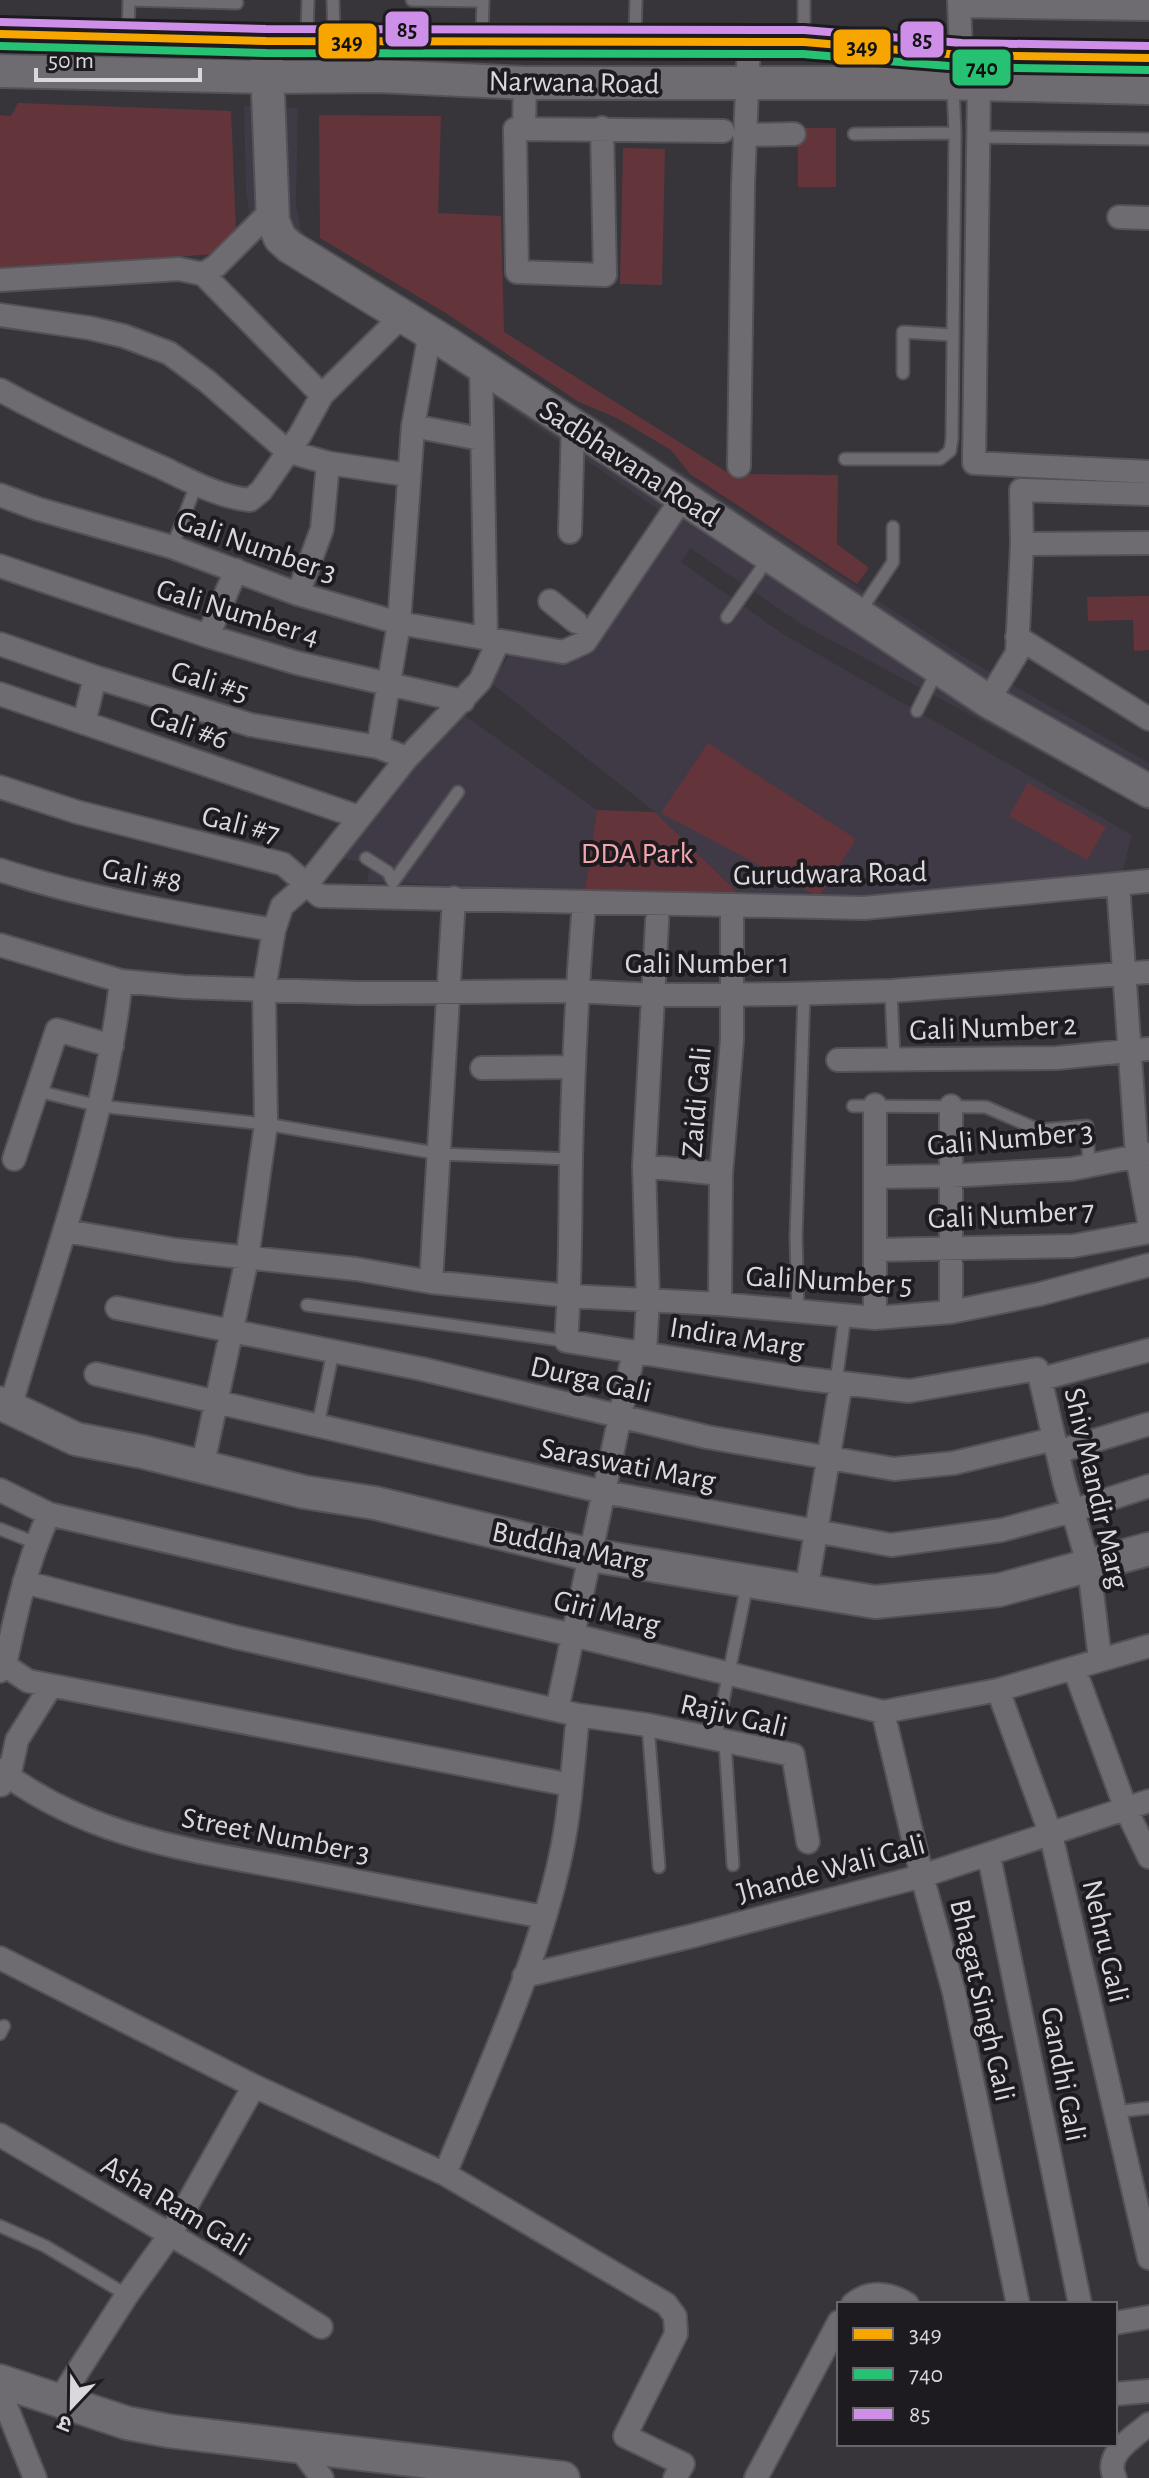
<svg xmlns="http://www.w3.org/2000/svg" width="1149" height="2478" font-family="'Alegreya Sans','Noto Sans Devanagari',sans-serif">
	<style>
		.built { fill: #403946 }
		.green { fill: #63353b }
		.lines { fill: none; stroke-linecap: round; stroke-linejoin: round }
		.lane-casing { stroke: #535256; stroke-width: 15 }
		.street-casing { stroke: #535256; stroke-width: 26 }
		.secondary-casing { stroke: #535256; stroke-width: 36 }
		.lane { stroke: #6e6c70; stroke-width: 11 }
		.street { stroke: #6e6c70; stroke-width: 22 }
		.secondary { stroke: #6e6c70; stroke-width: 32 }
		.bus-1-casing { stroke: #1d1b1f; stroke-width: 14 }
		.bus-2-casing { stroke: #1d1b1f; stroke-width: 14 }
		.bus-3-casing { stroke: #1d1b1f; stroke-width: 14 }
		.bus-1 { stroke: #f7a600; stroke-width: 8 }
		.bus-2 { stroke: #26c172; stroke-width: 8 }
		.bus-3 { stroke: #ce8fe9; stroke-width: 8 }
		.labels { text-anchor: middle; stroke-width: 8; stroke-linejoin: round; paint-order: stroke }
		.street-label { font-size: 30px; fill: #dad7dd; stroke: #1d1b1f }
		.park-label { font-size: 30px; fill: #f2a7ad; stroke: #1d1b1f }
		.line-badge { stroke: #1d1b1f; stroke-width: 3 }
		.pale-badge-label { font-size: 22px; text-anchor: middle; font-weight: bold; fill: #111 }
	</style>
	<rect width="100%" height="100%" fill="#373539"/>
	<path class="built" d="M244,106l54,2 -2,98 5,23 12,16 296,180 358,234 182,104v48l-348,-187 -111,-76 -9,14 102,72 349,201 -10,39 27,-5v22l-142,-8 -258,21 -94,-92 -164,-129 20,-31 3,-20 50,12 13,-7 87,-124 -395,-267 -11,-12 -8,-17 -4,-23z
		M460,712l137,98 -12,80 -218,-8 3,-19 -32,-5z"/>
	<path class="green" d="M18,103l213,8 5,119 -21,24 -215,15v-154l11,1z
		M319,115l122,1 -3,97 63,3 3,116 226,142 108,1 -1,69 32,24 -12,16 -167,-110 -19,-24 -54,-32 -38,-16 -135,-90 -124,-74z
		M798,128h38v59h-38z
		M623,148l42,1 -3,136 -42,-1z
		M1149,596v54l-15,1 -1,-31 -45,1 -1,-24z
		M708,743l148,96 -37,58 -158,-84z
		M1028,783l78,44 -19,33 -78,-44z
		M597,810l58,2 94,92 -164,-14z"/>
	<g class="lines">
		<g class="lane-casing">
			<path id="lane" d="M129,0l108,3
				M333,0l1,39
				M412,0l71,1
				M804,0v38
				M128,36l1,-36
				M307,36l1,-36
				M482,39l1,-39
				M635,40l1,-40
				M854,134l101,-1
				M980,137l169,2
				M903,373v-41l50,3
				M845,459h95l10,-8 2,-12 3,-306 -2,-45
				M172,547l25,-64
				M859,613l34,-51v-35
				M727,617l41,-58
				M917,711l20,-40
				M366,858l22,14 5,10 65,-90
				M891,991l3,69
				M37,1091l62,15 167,18 175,30 130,5
				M853,1106l133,1 53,23 48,-4 2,39
				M307,1305l259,36
				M798,1312l-2,-75 8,-244
				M836,1382l9,-66
				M318,1425l15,-73
				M0,1529l36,14
				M648,1725l11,142
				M715,1740l32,-155
				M725,1742l8,123
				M0,2034l4,-8
				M1114,2112l35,-4
				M0,2226l45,20 82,49"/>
		</g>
		<g class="street-casing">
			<path id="street" d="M959,0l2,55
				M960,6l189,3
				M979,84l-5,379 175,9
				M524,128l1,-45
				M602,128l3,147 -88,-3 -2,-143 208,2
				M744,135l50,-1
				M1119,217l30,1
				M203,274l13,-8 56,-56
				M0,280l179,-11 24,5 119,121
				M0,315l90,13 34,8 45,17 39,29 79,69 41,12 81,12
				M481,366l5,272
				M0,390c53,29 107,54 163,78 27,13 56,29 87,32l11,-9 39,-56 22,-40 81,-80
				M413,426l68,13
				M739,466l4,-281 6,-142
				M0,495l38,14 134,38 126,47 101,29 164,29 22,-10 98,-145
				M570,532l3,-107
				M1022,544l127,-1
				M0,566l208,70 89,27 166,38
				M298,594l24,-65 6,-66
				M550,601l26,21
				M208,636l28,-66
				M1017,637l132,82
				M0,644l95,33 156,48 127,22 29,11
				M0,694l359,123
				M988,701l29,-48 5,-109 -1,-54 128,4
				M84,723l11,-46
				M378,747l21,-124 14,-197 17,-93
				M0,787l77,25 206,52 37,32 544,12 285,-27
				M0,870c90,29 181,44 274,60
				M1118,884l19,272 12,66
				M584,903c-7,85 -11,170 -13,255 -1,61 0,122 -5,183l234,37 109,13 128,-22 3,9h5l104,-28
				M0,945l121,36 63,6 174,6 218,-2 78,4 134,-1 103,-3 258,-19
				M838,1060l219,-2 92,-9
				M482,1068l91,-1
				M875,1105v213
				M14,1159l43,-129 55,16
				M644,1166l77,8
				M876,1177l74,-1 122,-7 76,-15
				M66,1231l110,19 180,19 75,13 139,14 150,8 155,14 76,-6 89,-18 109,-29
				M875,1250l198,-4 76,-14
				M431,1282l23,-384
				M720,1304l1,-130 11,-134v-135
				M117,1308l305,61 285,68 187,32 60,-6 100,-24
				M951,1312v-206
				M645,1353l3,-54 -4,-133 14,-262
				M96,1374l508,118 287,53 111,-15 70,-19 77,-25
				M1040,1378l24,103 25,86 11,92
				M10,1408c41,-142 95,-280 111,-427
				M1057,1452l92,-28
				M202,1468l45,-209 19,-135 -2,-135 10,-59 8,-24 25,-22 100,-126 73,-77 18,-39
				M0,1490l49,24 524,121 310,77 115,-22 151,-44
				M24,1582l211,55 343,78c-5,46 -7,93 -17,139 -23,110 -74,216 -116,320
				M806,1591l35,-208
				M0,1662l28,19 543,104
				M1074,1668l52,141 23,48
				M0,1671l5,-6c11,-52 22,-103 44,-151
				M998,1690l53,145 98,423
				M557,1710l77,-359
				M883,1712l39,164 32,116 64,312
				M578,1715l70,10 145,30 15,87
				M0,1770c90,68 190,80 298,100 82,16 164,32 246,47
				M1,1785l8,-8 8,-37 34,-54
				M989,1856l91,448
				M0,1958l254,128 191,88 221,130 9,12 1,18 -51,102 58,28 -8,14
				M524,1976l168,-40 230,-60 227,-75
				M0,2135l212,124 109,68
				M853,2304c17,-14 37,-11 54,0
				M1115,2323l34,-6
				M0,2391l35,87
				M1115,2394l34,-3
				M60,2399l67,-104 43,-60 84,-149
				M298,2446l24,32
				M756,2478l83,-156
				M1115,2478c-12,-24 18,-40 34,-54"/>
		</g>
		<g class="secondary-casing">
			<path id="secondary" d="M0,34l266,7 216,-1 322,2 157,13 188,3
				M266,41l7,180 7,17 10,9 158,97 186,121 354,236 161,90
				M0,71l268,6 111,-1 146,7h414l210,5
				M0,1403l76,36 67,13 161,40 71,11 216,52 284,47 124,-12 150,-41
				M0,2381l127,42 42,8 394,47"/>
		</g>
		<use href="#lane" class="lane"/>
		<use href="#street" class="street"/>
		<use href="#secondary" class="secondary"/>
		<g class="bus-1-casing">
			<path id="bus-1" d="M0,34l266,7 538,1 157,13 188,3"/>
		</g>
		<g class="bus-2-casing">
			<path id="bus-2" d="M0,46l266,7 537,1 158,13 188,3"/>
		</g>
		<g class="bus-3-casing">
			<path id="bus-3" d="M0,22l266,7 538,1 158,13 187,3"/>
		</g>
		<use href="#bus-1" class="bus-1"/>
		<use href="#bus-2" class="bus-2"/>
		<use href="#bus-3" class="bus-3"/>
	</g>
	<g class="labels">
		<g class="street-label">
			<text transform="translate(574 82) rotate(1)" y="10">Narwana Road</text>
			<text transform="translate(630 463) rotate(33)" y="10">Sadbhavana Road</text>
			<text transform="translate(257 546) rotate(19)" y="10">Gali Number 3</text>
			<text transform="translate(238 612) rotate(17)" y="10">Gali Number 4</text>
			<text transform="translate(210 681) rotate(17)" y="10">Gali #5</text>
			<text transform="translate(189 727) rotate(19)" y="10">Gali #6</text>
			<text transform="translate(241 824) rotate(14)" y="10">Gali #7</text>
			<text transform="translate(830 873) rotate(-1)" y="10">Gurudwara Road</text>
			<text transform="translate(142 875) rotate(11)" y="10">Gali #8</text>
			<text x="707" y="973">Gali Number 1</text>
			<text transform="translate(993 1027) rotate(-2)" y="10">Gali Number 2</text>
			<text transform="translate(696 1102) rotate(-85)" y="10">Zaidi Gali</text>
			<text transform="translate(1010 1138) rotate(-5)" y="10">Gali Number 3</text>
			<text transform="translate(1011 1214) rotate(-3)" y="10">Gali Number 7</text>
			<text transform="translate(829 1280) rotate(3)" y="10">Gali Number 5</text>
			<text transform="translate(737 1337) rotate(9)" y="10">Indira Marg</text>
			<text transform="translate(591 1379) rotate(13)" y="10">Durga Gali</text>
			<text transform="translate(628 1464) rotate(11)" y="10">Saraswati Marg</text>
			<text transform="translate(1097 1488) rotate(77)" y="10">Shiv Mandir Marg</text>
			<text transform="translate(570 1547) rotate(12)" y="10">Buddha Marg</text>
			<text transform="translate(607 1612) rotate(14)" y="10">Giri Marg</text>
			<text transform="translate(734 1715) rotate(13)" y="10">Rajiv Gali</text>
			<text transform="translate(276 1835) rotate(11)" y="10">Street Number 3</text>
			<text transform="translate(831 1868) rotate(-15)" y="10">Jhande Wali Gali</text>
			<text transform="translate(1106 1941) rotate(77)" y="10">Nehru Gali</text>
			<text transform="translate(983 2000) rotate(77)" y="10">Bhagat Singh Gali</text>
			<text transform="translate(1064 2074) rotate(79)" y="10">Gandhi Gali</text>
			<text transform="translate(176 2205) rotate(31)" y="10">Asha Ram Gali</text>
		</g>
		<g class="park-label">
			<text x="637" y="863">DDA Park</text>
		</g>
	</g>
	<g class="line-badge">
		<rect x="384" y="10" width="46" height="38" rx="8" fill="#ce8fe9"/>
		<rect x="899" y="20" width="46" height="39" rx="8" fill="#ce8fe9"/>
		<rect x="317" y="22" width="61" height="38" rx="8" fill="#f7a600"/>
		<rect x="832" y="28" width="60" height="38" rx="8" fill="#f7a600"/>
		<rect x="951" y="48" width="61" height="39" rx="8" fill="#26c172"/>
	</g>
	<g class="pale-badge-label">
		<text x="407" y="37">85</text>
		<text x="922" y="47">85</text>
		<text x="347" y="49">349</text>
		<text x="862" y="54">349</text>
		<text x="982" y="75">740</text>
	</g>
	<rect x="837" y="2302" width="280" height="144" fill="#1d1b1f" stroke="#69666b" stroke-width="2"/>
	<rect x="853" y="2328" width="40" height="12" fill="#f7a600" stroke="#69666b" stroke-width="2"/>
	<text x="909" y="2342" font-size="24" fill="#dad7dd">349</text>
	<rect x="853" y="2368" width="40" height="12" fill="#26c172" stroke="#69666b" stroke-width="2"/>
	<text x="909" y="2382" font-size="24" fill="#dad7dd">740</text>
	<rect x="853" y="2408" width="40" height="12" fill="#ce8fe9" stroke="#69666b" stroke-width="2"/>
	<text x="909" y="2422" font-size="24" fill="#dad7dd">85</text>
	<g transform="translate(72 2406) rotate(202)" stroke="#1d1b1f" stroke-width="6" paint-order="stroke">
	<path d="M0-6L14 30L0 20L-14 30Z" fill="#dad7dd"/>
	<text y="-12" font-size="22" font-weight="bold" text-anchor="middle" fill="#dad7dd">उ</text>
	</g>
	<path d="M36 68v12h164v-12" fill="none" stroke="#dad7dd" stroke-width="4"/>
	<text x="48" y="68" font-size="24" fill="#dad7dd" stroke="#1d1b1f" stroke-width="6" paint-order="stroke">50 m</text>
</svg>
